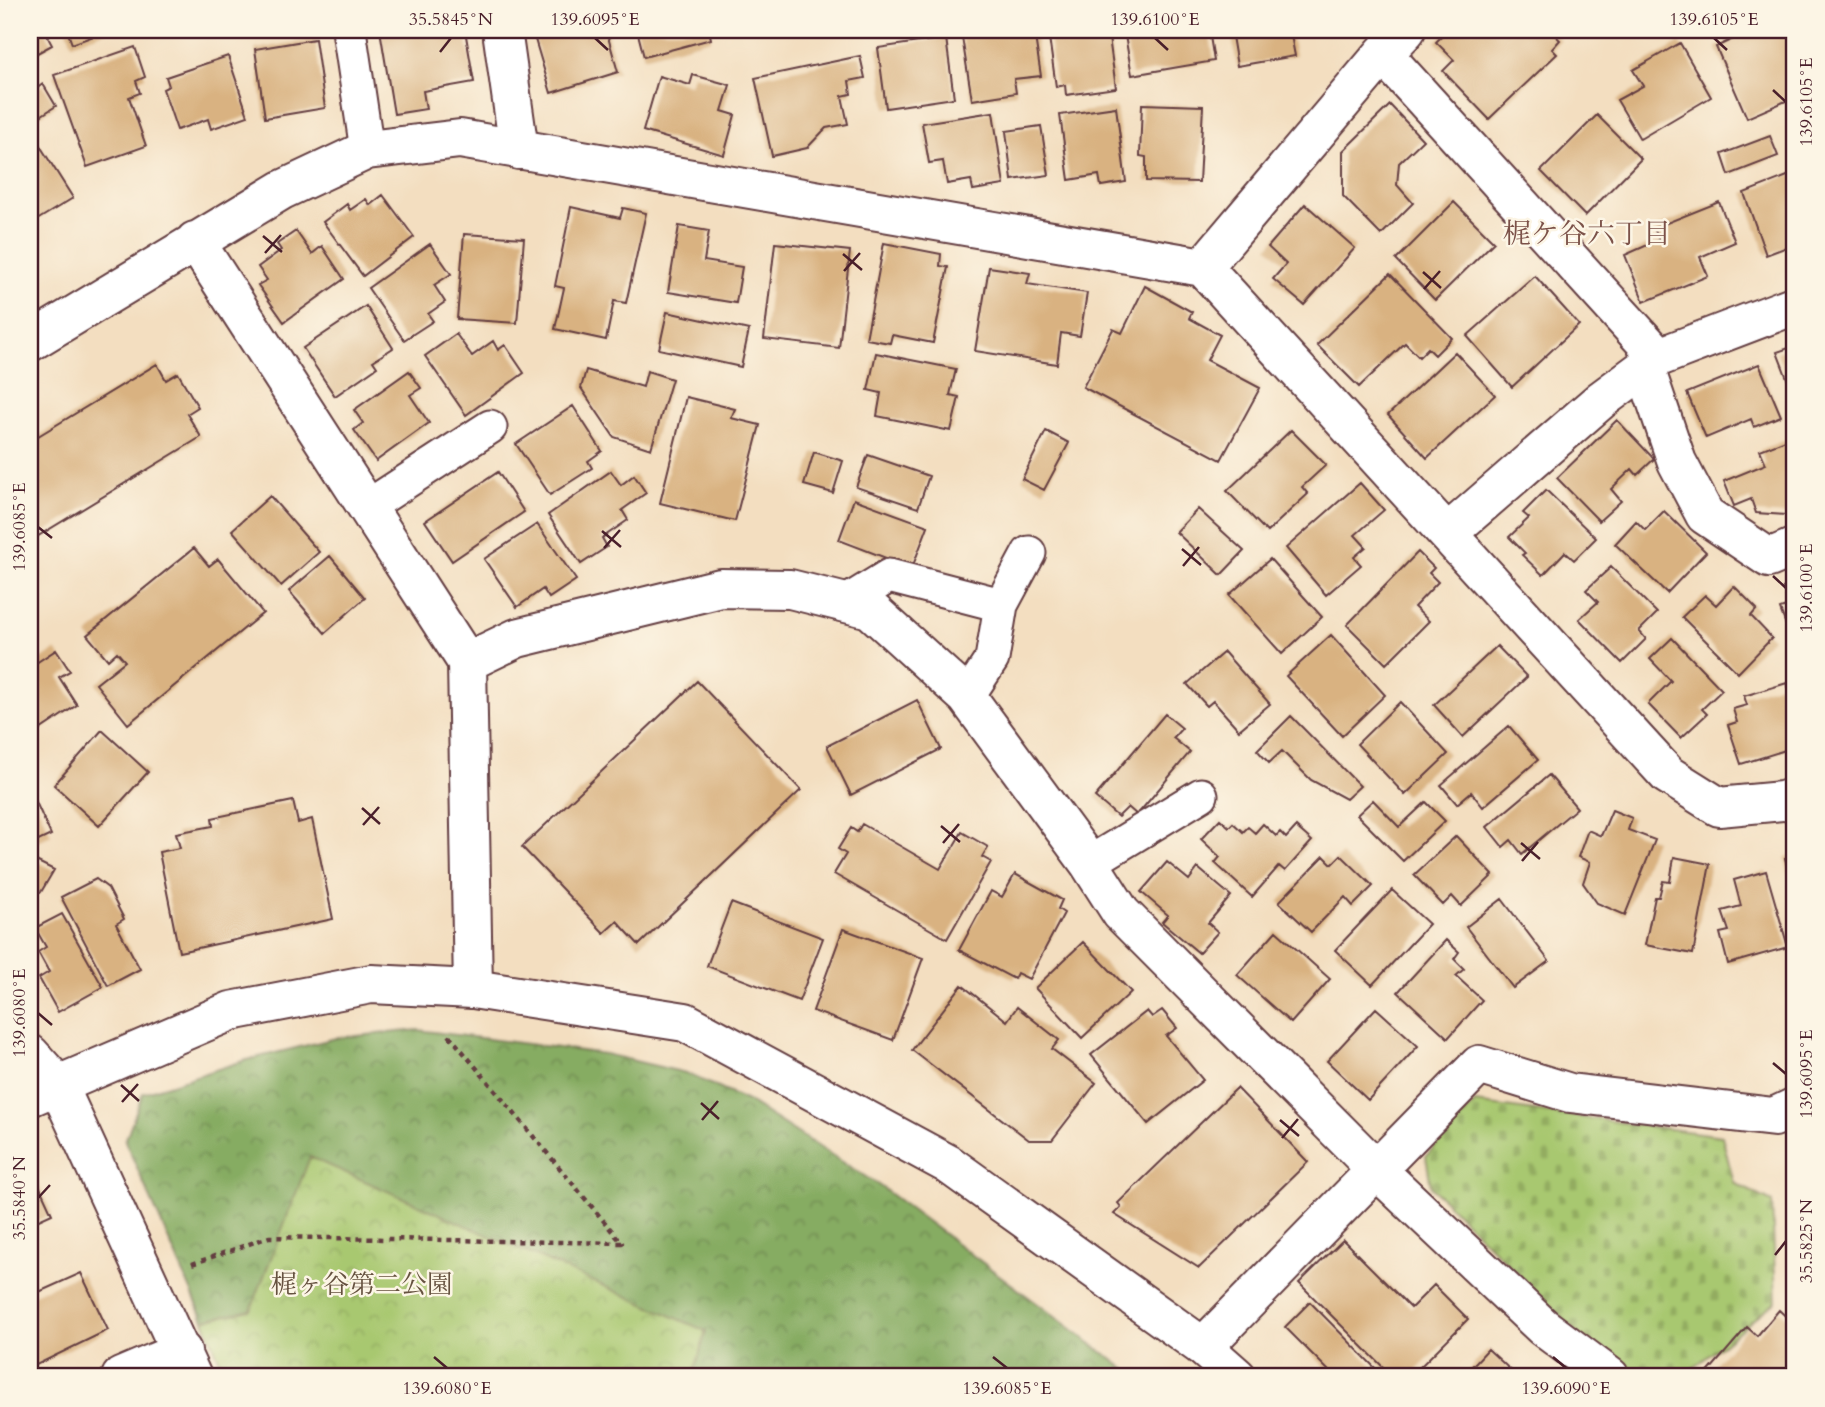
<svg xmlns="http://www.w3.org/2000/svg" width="1825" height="1407" font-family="Cardo,'Noto Serif JP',serif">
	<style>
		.forest { fill: url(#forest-crowns); stroke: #686646; stroke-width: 2 }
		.cemetery { fill: url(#cemetery-stones); stroke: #79744e; stroke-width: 2 }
		.park { fill: url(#park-crowns); stroke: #79744e; stroke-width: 2 }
		.building { fill: #d9b281 }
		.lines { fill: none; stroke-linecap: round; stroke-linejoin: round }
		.lane-casing { stroke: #633c41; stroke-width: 37 }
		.street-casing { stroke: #633c41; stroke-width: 42 }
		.secondary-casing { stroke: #633c41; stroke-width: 42 }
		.path { stroke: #633c41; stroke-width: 4.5; stroke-dasharray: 5 5; stroke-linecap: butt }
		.lane { stroke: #fff; stroke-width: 33 }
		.street { stroke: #fff; stroke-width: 38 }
		.secondary { stroke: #fff; stroke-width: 38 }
		.ticks { fill: none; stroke: #4a1f2b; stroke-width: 2.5 }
		.labels { text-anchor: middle; stroke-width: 5; stroke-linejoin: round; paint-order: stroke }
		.park-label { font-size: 26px; fill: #665240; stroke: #fcf5e5 }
		.neighbourhood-label { font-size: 28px; fill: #7c5249; stroke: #fcf5e5 }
		.neatline { fill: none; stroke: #4a1f2b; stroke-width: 2.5 }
		.ticks-label { font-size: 18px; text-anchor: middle; fill: #4a1f2b }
	</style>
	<defs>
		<pattern id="forest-crowns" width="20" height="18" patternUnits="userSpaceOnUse" patternTransform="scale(1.75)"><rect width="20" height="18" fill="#86ac62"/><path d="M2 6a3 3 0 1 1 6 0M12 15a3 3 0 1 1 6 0" fill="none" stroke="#708b51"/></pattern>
		<pattern id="cemetery-stones" width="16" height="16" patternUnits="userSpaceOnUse" patternTransform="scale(1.75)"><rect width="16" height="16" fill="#a8c870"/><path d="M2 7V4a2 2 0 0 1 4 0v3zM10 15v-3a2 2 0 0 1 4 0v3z" fill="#92ab61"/></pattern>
		<pattern id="park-crowns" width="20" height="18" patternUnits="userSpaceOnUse" patternTransform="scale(1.75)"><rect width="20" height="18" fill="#a8c870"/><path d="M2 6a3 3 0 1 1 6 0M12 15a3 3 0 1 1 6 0" fill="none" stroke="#92ab61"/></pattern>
	</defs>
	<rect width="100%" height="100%" fill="#fcf5e5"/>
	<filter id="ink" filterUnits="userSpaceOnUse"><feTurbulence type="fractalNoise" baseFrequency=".0143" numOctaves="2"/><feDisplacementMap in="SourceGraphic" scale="14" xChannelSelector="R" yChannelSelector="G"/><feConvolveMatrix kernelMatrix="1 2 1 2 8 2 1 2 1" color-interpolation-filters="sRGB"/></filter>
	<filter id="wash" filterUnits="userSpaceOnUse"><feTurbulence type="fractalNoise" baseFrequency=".00686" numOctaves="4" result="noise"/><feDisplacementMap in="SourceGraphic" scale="28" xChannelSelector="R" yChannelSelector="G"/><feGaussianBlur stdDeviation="1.57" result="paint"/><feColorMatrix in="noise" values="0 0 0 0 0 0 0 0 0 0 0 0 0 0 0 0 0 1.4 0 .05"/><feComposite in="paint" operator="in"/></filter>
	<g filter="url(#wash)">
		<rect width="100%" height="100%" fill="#f3dec0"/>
		<path class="forest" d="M418,1030l187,24 81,19 61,28 130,83 259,193h-910l-22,-57 -79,-179 18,-48 100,-32 93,-23z"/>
		<path class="cemetery" d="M1475,1103l247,33 12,47 38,19 4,99 -94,76h-42l-59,-40 -150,-150 -5,-31z"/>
		<path class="park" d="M310,1157l396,174 -13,46h-467l-22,-57 47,-10z"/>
		<g id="blocks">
			<path class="building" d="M30,30h14l8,15 -22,12z
				M67,30h43l-38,14z
				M380,30h85l9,52 -51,9 3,18 -32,5z
				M553,30h53l12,42 -67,21 -17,-57z
				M637,30h72l2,9 -67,18z
				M970,30h64l7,46 -27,3 2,14 -44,7 -11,-69z
				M1048,30h60l8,58 -50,7 -1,-10 -9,2z
				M1124,30h85l5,31 -82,14z
				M1231,30h59l5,26 -58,10z
				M1448,30h102l10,10 -8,9 5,5 -68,65 -46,-48 11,-11 -18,-18z
				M1752,30h43v67l-48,21 -31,-71z
				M946,38l8,60 -68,10 -8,-60z
				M315,39l10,69 -60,10 -10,-69z
				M1680,43l31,54 -71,42 -23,-39 26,-14 -10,-16z
				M135,47l10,30 -9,4 4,12 -11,4 17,49 -59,21 -33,-92z
				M228,56l20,60 -37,13 -3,-10 -31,11 -14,-41 6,-3 -3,-9z
				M860,56l5,22 -16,3 2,13 -9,2 6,28 -22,4 -19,20 -35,8 -17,-78z
				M693,75l37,10 -8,26 13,4 -11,40 -81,-24 16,-55 31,9z
				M43,84l13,22 -22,14 -4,-7v-20z
				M1142,104l61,2 -4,76 -53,-1v-24l-6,-1z
				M1390,105l33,35 -24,23 -2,22 16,18 -32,32 -38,-39v-45z
				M1116,107l10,75 -25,4 -2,-11 -30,5 -9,-65z
				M993,112l11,73 -31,5 -2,-10 -24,4 -4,-23 -14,2 -7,-40z
				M1597,115l44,44 -56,57 -44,-45z
				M1041,126l8,49 -37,5 -6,-49z
				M30,130l43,68 -36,22 -7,-11z
				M1770,136l8,20 -49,19 -7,-21z
				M1795,173v71l-29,11 -22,-62z
				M383,195l31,42 -51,39 -40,-54 24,-18 3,6 16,-11 4,6z
				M1454,202l40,40 -59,58 -39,-40z
				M1719,202l16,40 -35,15 8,19 -64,26 -19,-47 34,-15 -5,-12z
				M1305,204l50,44 -51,57 -31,-26 13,-15 -18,-17z
				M571,207l49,11 3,-10 23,5 -20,90 -12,-2 -8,39 -51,-11 9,-41 -9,-2z
				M679,226l30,5 -5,30 38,6 -6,36 -68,-11z
				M296,231l16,23 10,-8 22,33 -60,43 -26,-37 9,-5 -9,-13 23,-17 -4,-6z
				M464,234l60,4 -7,85 -60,-4z
				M775,243l75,8 -11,97 -75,-9z
				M884,243l57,11 -1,12 8,1 -15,76 -41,-8 -2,8 -24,-4z
				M430,244l21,30 -17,11 11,17 -17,12 5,7 -29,19 -36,-52z
				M989,267l41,6 -3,11 60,9 -7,43 -19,-3 -4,31 -82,-13z
				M1390,274l62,64 -17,17 -7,-7 -9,9 -14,-14 -46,44 -42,-42z
				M1535,276l44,49 -67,62 -45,-51z
				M1145,286l47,26 -3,6 31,17 -13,25 53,28 -39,72 -138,-73 30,-58 9,4z
				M366,306l27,42 -20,13 4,6 -42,29 -32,-48z
				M667,312l82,18 -8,37 -82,-18z
				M456,334l16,22 21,-15 5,9 7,-5 19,28 -58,42 -41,-59z
				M1795,346v53l-18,-47z
				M1455,352l40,43 -68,63 -39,-43z
				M876,353l80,16 -6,26 9,2 -8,34 -74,-15 4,-23 -13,-3z
				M157,364l9,16 12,-7 20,34 -11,7 14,23 -171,104v-100z
				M1759,364l22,52 -27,11 -3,-8 -45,19 -19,-45z
				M586,370l57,17 4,-16 25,8 -21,70 -37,-12 -33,-49z
				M409,371l12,17 -11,7 19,28 -53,38 -22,-31 9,-7 -9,-13z
				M686,397l49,12 -4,9 29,7 -25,96 -75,-18z
				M573,406l29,45 -14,10 4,7 -42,27 -34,-51z
				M1617,420l37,39 -17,16 -5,-6 -21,20 10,12 -22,20 -42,-43z
				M1291,430l35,35 -24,22 6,7 -41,38 -40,-41z
				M1046,431l23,12 -25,47 -22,-11z
				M1788,439l7,17v55l-9,4 -30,-2 -5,-14 -17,7 -10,-25 42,-17 -6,-14z
				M814,452l29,9 -10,32 -29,-8z
				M868,455l61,21 -11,32 -62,-21z
				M611,471l10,14 13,-10 12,18 -24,17 6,10 -26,18 5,9 -26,17 -33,-49z
				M498,472l26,40 -72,49 -27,-40z
				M1360,483l24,27 -29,25 11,12 -12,10 7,8 -35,30 -40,-47z
				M1546,490l50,48 -22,22 -9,-8 -22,23 -21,-20 3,-2 -16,-16 20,-19 -6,-5z
				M270,496l49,56 -38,34 -49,-56z
				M854,499l74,27 -16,42 -73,-28z
				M1198,509l46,42 -23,24 -45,-43z
				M1664,511l42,41 -39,41 -52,-49 21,-23 9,9z
				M537,524l39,56 -27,18 -6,-9 -26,18 -33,-48z
				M194,548l15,18 9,-7 45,54 -135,111 -32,-40 29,-23 -8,-9 -9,8 -21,-25z
				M1418,552l16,16 -5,5 9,9 -24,25 15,14 -43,43 -39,-39z
				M330,556l35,42 -40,35 -36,-42z
				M1270,559l52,58 -40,37 -53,-59z
				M1611,567l46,46 -18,18 7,8 -24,24 -43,-44 19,-17 -12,-12z
				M1795,584v65l-15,-40 9,-3 -6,-18z
				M1734,586l23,23 -6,7 21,22 -34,35 -56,-56 23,-22 11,10z
				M1331,635l54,60 -43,41 -56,-60z
				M1672,638l50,52 -20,19 5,5 -26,24 -33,-34 23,-23 -21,-22z
				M1497,646l30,31 -64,60 -29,-32z
				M56,650l14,21 -11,6 18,28 -39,26 -8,-12v-52z
				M1224,652l46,52 -31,26 -26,-29 -6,5 -20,-22z
				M697,681l104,109 -162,155 -22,-24 -13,12 -82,-86z
				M1787,683l8,26v38l-54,17 -13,-39 9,-3 -4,-13 14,-4 -3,-9z
				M917,700l24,49 -90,46 -24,-49z
				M1400,702l48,52 -43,41 -48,-51z
				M1165,714l17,14 -9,10 17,14 -53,63 -9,-8 -10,10 -23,-20z
				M1291,716l69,70 -14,13 -35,-19 -29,-29 -13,12 -12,-13z
				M1509,726l29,34 -55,47 -12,-15 -14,12 -16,-19z
				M102,730l46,42 -49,54 -45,-41z
				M1549,775l28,33 -55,46 -11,-14 -8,7 -16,-20z
				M30,789l21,46 -21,10z
				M1373,800l26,27 27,-25 19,19 -42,40 -46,-46z
				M293,801l5,22 14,-4 21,100 -154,33 -20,-100 21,-4 -4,-15 37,-7 -1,-8z
				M1612,810l20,8 -4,12 27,10 -30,75 -28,-12 -14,-20 7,-21 -12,-5 10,-27 13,6z
				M1220,819l9,8 4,-4 10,9 5,-5 7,6 8,-9 13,12 4,-4 6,6 10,-11 16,14 -27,30 -6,-5 -27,31 -37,-34 5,-6 -19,-18z
				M862,824l78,45 22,-37 26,15 -6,10 9,5 -44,77 -113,-65 12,-20 -8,-5 13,-21 6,4z
				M1456,836l37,39 -32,31 -9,-10 -9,9 -29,-30z
				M1341,855l32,31 -20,20 -8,-9 -34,35 -32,-30 45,-46 8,8z
				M1795,855v37h-1l-9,-34z
				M1674,857l36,7 -17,90 -48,-9 10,-48h4l4,-16 7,1z
				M30,858l24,12 -13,22 -3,-1 -8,15z
				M1167,862l22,18 9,-12 33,28 -23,27 10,9 -19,21 -37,-31 6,-7 -27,-23z
				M1766,871l22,76 -60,17 -8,-31 9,-2 -7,-20 19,-5 -7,-26z
				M1015,874l47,26 -4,9 6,4 -35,66 -12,-6 -3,6 -55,-29 32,-59 11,6z
				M96,879l12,9 16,31 -8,5 24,45 -32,17 -47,-89z
				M1392,890l37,34 -57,61 -37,-35z
				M1502,899l47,62 -36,27 -47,-61z
				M731,903l92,35 -24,63 -92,-35z
				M62,914l41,73 -45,25 -19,-34 10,-6 -11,-20 8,-5 -11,-19z
				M843,929l80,29 -30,82 -80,-29z
				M1276,931l54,48 -39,44 -54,-48z
				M1446,940l13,12 -5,7 10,10 -8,7 26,24 -34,38 -50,-46z
				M1083,942l48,50 -49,46 -47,-50z
				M962,985l45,36 10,-14 42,33 -7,9 44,34 -44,57h-23l-117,-90z
				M1376,1008l42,38 -50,54 -41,-39z
				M1162,1010l15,18 -11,8 37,44 -55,44 -57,-69 56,-44 5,6z
				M1237,1088l71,74 -109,106 -85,-54 7,-7 -3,-4z
				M30,1166l22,48 -22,10z
				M1343,1240l68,68 23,-23 34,34 -58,58h-17l-94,-94z
				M81,1273l27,57 -78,38v-72z
				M1310,1302l74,75h-49l-50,-50z
				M1779,1310l16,15v42l-4,5 4,5h-91l43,-50 10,9z
				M1488,1349l30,28h-56z"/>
		</g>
	</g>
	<g filter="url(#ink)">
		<use href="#blocks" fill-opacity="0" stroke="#633c41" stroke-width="2"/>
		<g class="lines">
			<g class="lane-casing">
				<path id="lane" d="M349,30l18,120
					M367,507l123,-80
					M845,603l44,-27 112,29
					M967,697l25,-38 9,-54 28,-52
					M1089,863l112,-68"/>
			</g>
			<g class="street-casing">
				<path id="street" d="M502,30l17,120
					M1383,54l276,303
					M195,241l272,421 6,327
					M1203,267l180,-213 23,-24
					M30,342l252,-152 85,-40 93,-11 743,128 465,508 51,32 63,-6 13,-4
					M1645,368l32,94 28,53 64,43 26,-11
					M1448,533l153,-133 58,-43 136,-52
					M467,662l50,-24 204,-50 69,1 80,20 97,88 122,166 32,50 256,257 166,157 67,50
					M30,1054l28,31 134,292
					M1203,1347l276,-282 91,28 204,24 21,-10
					M121,1377l61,-26"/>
			</g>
			<g class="secondary-casing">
				<path id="secondary" d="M30,1097l201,-86 140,-27 102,5 212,33 263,142 255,183 34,30"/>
			</g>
			<path class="path" d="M192,1264l77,-27 353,6 -173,-208"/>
			<use href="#lane" class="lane"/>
			<use href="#street" class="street"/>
			<use href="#secondary" class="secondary"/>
		</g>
	</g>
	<path class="ticks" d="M595,38l13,12M1155,38l13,12M1714,38l13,12M440,52l11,-14M1773,90l13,12M263,236l19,16M265,253l16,-18M843,254l19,16M844,271l16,-18M1423,272l18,16M1424,289l16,-18M38,527l14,11M602,531l19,16M604,548l16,-18M1182,549l19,16M1183,566l16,-19M1773,576l13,12M362,808l18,16M363,825l16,-18M941,826l19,16M943,843l16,-19M1521,843l19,16M1522,861l16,-19M38,1013l14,12M1773,1063l13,11M121,1085l18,16M122,1102l16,-18M701,1103l18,16M702,1120l16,-19M1280,1120l19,16M1282,1138l16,-19M38,1198l12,-13M1775,1255l11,-14M434,1357l13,11M993,1357l14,11M1553,1357l13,11"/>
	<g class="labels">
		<g class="park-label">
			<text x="362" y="1293">梶ヶ谷第二公園</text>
		</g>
		<g class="neighbourhood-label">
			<text x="1587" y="243">梶ケ谷六丁目</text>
		</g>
	</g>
	<rect width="1825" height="1407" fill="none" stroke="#fcf5e5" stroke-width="77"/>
	<rect x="38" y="38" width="1748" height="1330" class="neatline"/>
	<g class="ticks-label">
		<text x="451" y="25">35.5845°N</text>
		<text x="595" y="25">139.6095°E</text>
		<text x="1155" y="25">139.6100°E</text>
		<text x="1714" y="25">139.6105°E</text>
		<text transform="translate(1806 102) rotate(-90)" y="6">139.6105°E</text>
		<text transform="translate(19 527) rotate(-90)" y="6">139.6085°E</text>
		<text transform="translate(1806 588) rotate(-90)" y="6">139.6100°E</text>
		<text transform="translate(19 1013) rotate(-90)" y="6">139.6080°E</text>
		<text transform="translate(1806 1074) rotate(-90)" y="6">139.6095°E</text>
		<text transform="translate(19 1198) rotate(-90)" y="6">35.5840°N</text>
		<text transform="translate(1806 1241) rotate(-90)" y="6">35.5825°N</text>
		<text x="447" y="1394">139.6080°E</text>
		<text x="1007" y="1394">139.6085°E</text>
		<text x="1566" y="1394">139.6090°E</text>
	</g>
</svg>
